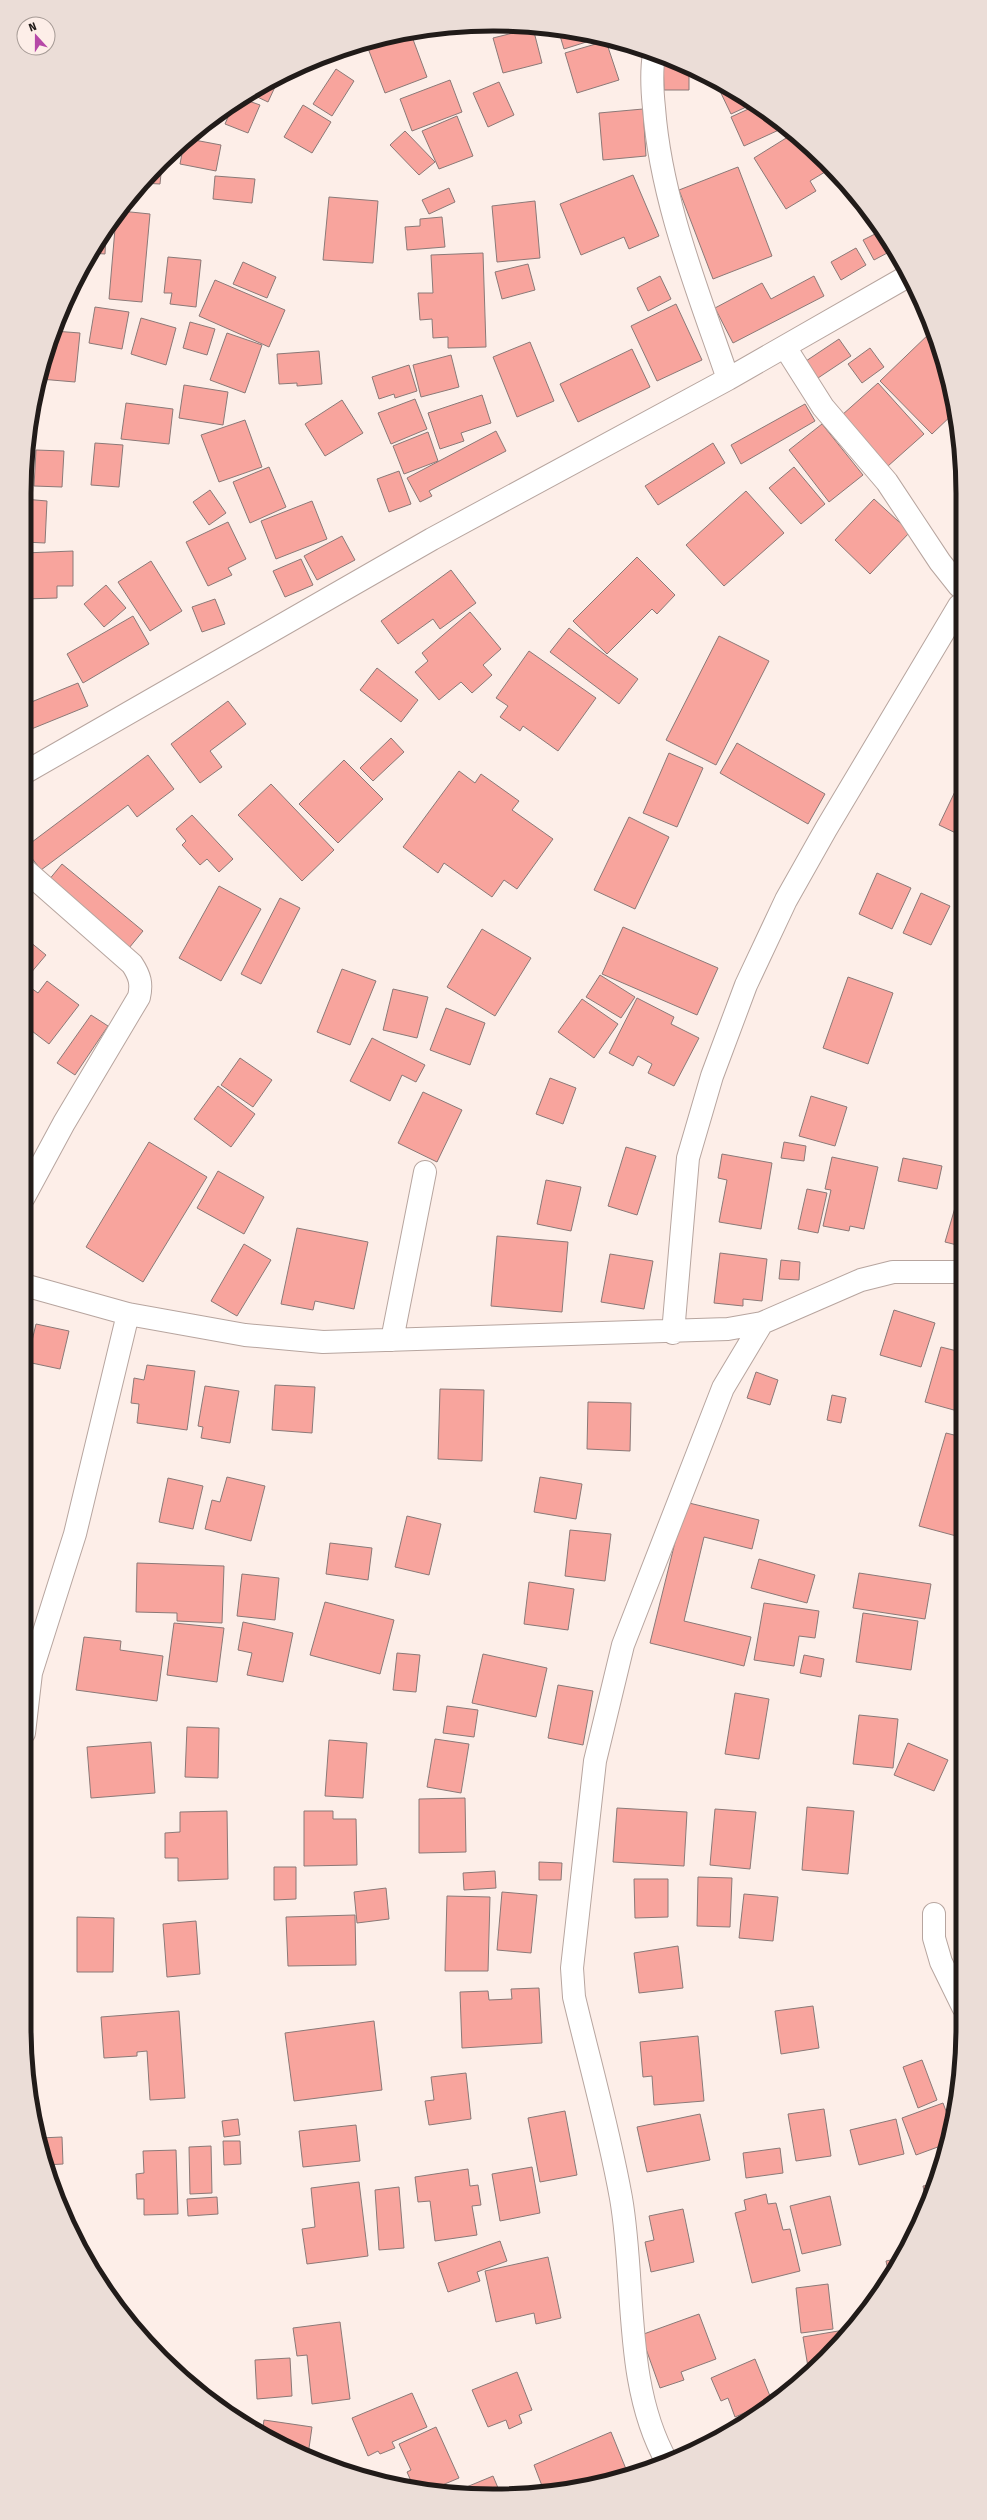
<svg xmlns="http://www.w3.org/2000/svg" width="987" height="2520" font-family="'Fira Sans',sans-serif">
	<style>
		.building { fill: #f8a49d; stroke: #8b7977 }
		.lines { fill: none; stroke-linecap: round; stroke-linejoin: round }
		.minor-casing { stroke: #b7a59f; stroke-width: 24 }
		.minor { stroke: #fff; stroke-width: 22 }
		.rim { fill: none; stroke: #211b19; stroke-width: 5 }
	</style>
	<rect width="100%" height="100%" fill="#fdeee8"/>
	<path class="building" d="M533,28l9,35 -39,10 -10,-35z
		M558,29l41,9 -35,11z
		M411,34l16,43 -42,16 -19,-50z
		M606,41l13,39 -42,13 -12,-40z
		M663,58l26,13v19h-25z
		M336,69l18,12 -22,35 -19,-12z
		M280,76l-12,26 -17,-8z
		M450,80l12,32 -50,19 -12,-32z
		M499,82l15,33 -26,12 -15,-34z
		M720,86l35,17 -24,11 -13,-27z
		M243,99l17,6 -12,28 -23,-9 8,-19z
		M303,105l28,17 -19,31 -28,-16z
		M757,105l24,24 -37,17 -13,-29z
		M643,109l3,47 -43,4 -4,-47z
		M457,116l16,40 -34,13 -17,-38z
		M405,131l30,31 -16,13 -29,-30z
		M791,135l39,34 -20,12 6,10 -30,18 -32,-51z
		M189,139l32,6 -5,26 -36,-7 4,-21z
		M162,163l-2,21 -18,-1z
		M738,167l34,89 -59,23 -34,-89z
		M633,175l26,61 -30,13 -5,-12 -43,18 -21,-51z
		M215,176l40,3 -3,24 -39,-4z
		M449,188l6,14 -26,12 -7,-14z
		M329,197l49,4 -5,62 -50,-3z
		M535,201l5,57 -43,4 -5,-56z
		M121,211l29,3 -8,88 -33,-3 7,-82z
		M442,217l3,30 -38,3 -2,-23 15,-1v-7z
		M106,232l-1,22 -14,-1z
		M879,232l12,19 -17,9 -11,-20z
		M856,248l10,17 -25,15 -10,-18z
		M483,253l3,94 -38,1v-11l-15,1 -1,-19 -12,1 -2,-27h15l-2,-38z
		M168,257l33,3 -5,47 -26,-3 2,-11h-8z
		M243,262l33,15 -9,21 -34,-14z
		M528,264l7,26 -33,9 -7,-27z
		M660,276l11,23 -23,12 -11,-23z
		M814,276l10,20 -91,47 -18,-35 47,-25 9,16z
		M215,280l70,30 -16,37 -70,-31z
		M676,304l26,56 -45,21 -26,-55z
		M95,307l34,5 -7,37 -33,-6z
		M141,318l35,10 -10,37 -35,-11z
		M190,322l25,7 -8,26 -24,-7z
		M54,331l26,2 -5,49 -35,-3 9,-36z
		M932,331l15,41 8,40 -23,22 -52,-53z
		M227,333l35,12 -17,48 -35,-13z
		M839,339l12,17 -33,22 -12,-17z
		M530,342l24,59 -37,16 -24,-60z
		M870,348l14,19 -22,16 -14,-19z
		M632,349l18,38 -72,35 -18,-38z
		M319,351l3,33 -25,2v-3l-18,1 -2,-30z
		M451,355l8,32 -38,10 -8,-32z
		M409,365l8,26 -22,7 -1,-4 -15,5 -7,-22z
		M878,383l46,51 -36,32 -46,-51z
		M184,385l44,7 -5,33 -44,-7z
		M482,395l9,28 -30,10 3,8 -24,8 -12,-36z
		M415,399l12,30 -36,15 -13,-31z
		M342,400l21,33 -38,23 -20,-32z
		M126,403l47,6 -4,35 -48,-5z
		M805,404l10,17 -74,43 -10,-19z
		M245,420l17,47 -43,15 -18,-47z
		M822,424l41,51 -34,27 -40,-52z
		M29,428l6,1 -3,27h-6z
		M496,431l10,20 -77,40 3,5 -12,6 -13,-24z
		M428,432l10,29 -34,13 -11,-28z
		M95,443l28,2 -4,42 -28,-2z
		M713,443l12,20 -67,42 -13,-19z
		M36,450l28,1 -2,36 -28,-1z
		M269,467l17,40 -36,16 -17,-41z
		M794,467l31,37 -24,20 -32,-36z
		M399,471l12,33 -22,8 -12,-33z
		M210,490l16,23 -17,12 -16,-23z
		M746,491l38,42 -60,53 -38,-41z
		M24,499l23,2 -2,42 -21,-1z
		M874,499l36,33 -40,42 -35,-34z
		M312,501l15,38 -51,20 -15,-38z
		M228,522l18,37 -18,9 4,7 -24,11 -22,-44z
		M342,536l13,24 -38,20 -13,-24z
		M73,551v35h-16v12l-33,1v-46z
		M959,553v15l-7,-5z
		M637,557l38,38 -18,19 -5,-5 -45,45 -34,-33z
		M301,559l12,26 -28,12 -12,-26z
		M151,561l31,50 -32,20 -32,-49z
		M451,570l25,33 -36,26 -7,-10 -35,25 -17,-23z
		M106,585l20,23 -22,19 -20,-23z
		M215,599l10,25 -23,8 -10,-25z
		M470,612l31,37 -18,16 9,10 -20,18 -11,-11 -22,18 -24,-28 13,-11 -6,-8z
		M133,616l16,28 -66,39 -16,-29z
		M569,628l69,51 -19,25 -69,-52z
		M719,636l50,25 -53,104 -50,-25z
		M529,651l67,47 -38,53 -35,-25 -3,5 -20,-14 8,-11 -12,-8z
		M377,668l41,32 -17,22 -41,-32z
		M78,683l10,23 -64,26v-27z
		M228,701l18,23 -36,27 12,16 -22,16 -29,-39z
		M391,738l13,14 -31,29 -13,-13z
		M737,743l88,51 -17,30 -88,-51z
		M669,753l34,15 -26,59 -34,-14z
		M148,755l26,34 -37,28 -9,-12 -87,65 -17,-22z
		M344,760l39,39 -45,44 -39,-39z
		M459,771l16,12 6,-9 38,27 -7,9 41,29 -36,50 -13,-9 -12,17 -48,-34 -6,10 -35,-26z
		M960,781v54l-21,-10z
		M271,784l63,66 -32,31 -64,-66z
		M192,815l41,44 -14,13 -12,-13 -7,6 -18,-20 4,-4 -10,-12z
		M629,817l40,20 -34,72 -41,-19z
		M62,864l81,67 -14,17 -81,-67z
		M877,873l34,15 -19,41 -33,-15z
		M219,886l42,23 -40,72 -42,-23z
		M921,893l29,13 -19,39 -28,-12z
		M280,898l20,10 -39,76 -20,-10z
		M623,927l95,41 -21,47 -95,-41z
		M482,929l49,29 -36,58 -48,-29z
		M24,937l22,18 -22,26z
		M342,969l34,12 -26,64 -33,-13z
		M600,975l35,22 -14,21 -35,-21z
		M848,977l45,16 -25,71 -45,-16z
		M47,981l32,24 -30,39 -25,-19v-28l7,-9 7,5z
		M393,989l35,8 -11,41 -34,-8z
		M637,998l37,19 -3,7 28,14 -25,48 -26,-13 4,-9 -14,-8 -5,10 -24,-13z
		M582,999l36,25 -24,34 -36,-26z
		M446,1008l39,15 -15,42 -40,-15z
		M91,1015l17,11 -33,49 -18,-12z
		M372,1038l53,27 -9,17 -14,-7 -12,26 -40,-20z
		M240,1058l32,22 -19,27 -32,-22z
		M550,1078l26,10 -13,36 -27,-10z
		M218,1086l37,28 -24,33 -37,-28z
		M423,1092l39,18 -25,52 -39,-19z
		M811,1096l36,11 -12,39 -36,-10z
		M24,1106l8,5 -8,12z
		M149,1142l58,35 -64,105 -57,-35z
		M784,1142l22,4 -2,15 -23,-3z
		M626,1147l30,9 -19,59 -29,-9z
		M722,1154l50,9 -11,66 -42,-7 8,-42 -9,-2z
		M832,1157l46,10 -14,62 -14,-3 -1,5 -26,-5 8,-36 -6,-1z
		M903,1158l39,8 -5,23 -39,-8z
		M218,1171l46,26 -20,37 -47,-26z
		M546,1180l35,7 -10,44 -34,-7z
		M961,1187v59l-16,-4z
		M807,1189l20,4 -9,40 -20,-4z
		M297,1228l71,14 -14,67 -39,-8 -2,9 -32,-6z
		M497,1236l71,6 -6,70 -71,-6z
		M244,1244l27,16 -34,56 -26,-15z
		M720,1253l47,6 -5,42 -19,-2v7l-29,-3z
		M610,1254l43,7 -9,48 -43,-7z
		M781,1260l19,2 -1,18 -20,-1z
		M894,1310l41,13 -14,44 -41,-12z
		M36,1324l33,7 -9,38 -33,-7z
		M941,1347l20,5v60l-36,-10z
		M147,1365l48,6 -8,59 -50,-7 2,-19 -8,-1 3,-25 10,2z
		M756,1372l22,8 -8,25 -23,-7z
		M275,1385l40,2 -3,46 -40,-3z
		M205,1386l34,5 -9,52 -29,-5 2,-11 -5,-1z
		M440,1389l44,1 -2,71 -44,-2z
		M24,1392l3,1 -3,12z
		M832,1395l14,3 -5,25 -14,-3z
		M588,1402l43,1 -1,48 -43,-2z
		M946,1433l16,4 -2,100 -41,-11z
		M24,1462l4,1 -4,32z
		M227,1477l38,9 -14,55 -46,-12 7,-29 8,2z
		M540,1477l42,7 -6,35 -42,-7z
		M168,1478l35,8 -10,43 -34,-7z
		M685,1502l74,18 -7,29 -48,-12 -20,84 67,16 -7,29 -94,-23z
		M407,1516l34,8 -12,51 -34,-8z
		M570,1530l41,4 -6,47 -40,-5z
		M330,1543l42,5 -4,32 -42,-6z
		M759,1559l56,16 -8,28 -56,-15z
		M137,1563l87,3 -2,57 -45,-2v-8l-41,-1z
		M859,1573l72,11 -6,35 -72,-11z
		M242,1574l37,4 -4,42 -38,-4z
		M529,1582l45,7 -6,41 -44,-6z
		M325,1602l69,18 -14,54 -70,-19z
		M764,1603l55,8 -4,27 -16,-2 -5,30 -40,-6z
		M863,1613l55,8 -7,49 -55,-8z
		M243,1622l50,11 -10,49 -36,-7 5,-22 -14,-3z
		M174,1623l50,5 -7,54 -50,-7z
		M84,1637l37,4 -1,9 43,6 -6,45 -81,-11z
		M397,1653l23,2 -4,37 -23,-2z
		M483,1654l64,14 -11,49 -64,-14z
		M804,1655l20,4 -3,18 -21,-4z
		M558,1685l35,6 -10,54 -35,-7z
		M735,1693l34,6 -10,60 -34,-5z
		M447,1706l31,4 -4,27 -31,-4z
		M859,1715l39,4 -5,49 -40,-4z
		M187,1727l32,1 -1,50 -33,-1z
		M435,1739l34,5 -8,49 -34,-6z
		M329,1740l38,3 -4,55 -38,-2z
		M151,1742l4,51 -64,5 -4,-51z
		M908,1743l40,17 -14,31 -40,-16z
		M465,1798l1,54 -47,1v-54z
		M807,1807l47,4 -6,63 -46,-4z
		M617,1808l70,4 -3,54 -71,-4z
		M715,1809l41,3 -6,57 -40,-4z
		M227,1811l1,68 -50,2v-23h-13v-25l15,-1v-20z
		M304,1811h29v8h23l1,46 -53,1z
		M539,1862l23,1 -1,17h-22z
		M274,1867h22v32l-22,1z
		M495,1871l1,17 -32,2 -1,-17z
		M698,1877l34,1 -2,49 -33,-1z
		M634,1879h34v38l-33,1z
		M386,1888l3,31 -32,4 -3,-31z
		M502,1892l35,3 -6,58 -34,-3z
		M744,1894l34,3 -5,44 -34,-3z
		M447,1896l43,1 -2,74h-43z
		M355,1915l1,50 -68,1 -2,-49z
		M959,1915h4v23h-2z
		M77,1917l37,1 -1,54h-36z
		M196,1921l4,53 -33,3 -4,-53z
		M678,1946l5,42 -44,5 -5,-40z
		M539,1988l3,55 -80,5 -2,-56 28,-1 1,9 23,-1 -1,-10z
		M813,2006l6,42 -38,6 -6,-43z
		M179,2011l6,87 -35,2 -3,-49 -10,1v4l-33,2 -3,-41z
		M374,2021l8,69 -88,11 -9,-68z
		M698,2036l6,65 -50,4 -2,-29 -9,1 -3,-35z
		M922,2060l15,40 -19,8 -15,-41z
		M466,2073l5,46 -42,6 -4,-24 9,-1 -3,-23z
		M943,2103l8,21 -5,20 -30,11 -14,-37z
		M824,2109l7,47 -35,5 -8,-47z
		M565,2111l12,64 -37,7 -12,-64z
		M700,2114l10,46 -63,12 -10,-45z
		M238,2119l2,16 -16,2 -2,-16z
		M896,2119l8,35 -45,11 -9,-35z
		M356,2125l4,36 -57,6 -4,-36z
		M62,2137l1,27 -18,1 -5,-27z
		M223,2141h17l1,23 -17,1z
		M211,2146l1,47 -22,1 -1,-47z
		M780,2148l3,25 -37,5 -3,-25z
		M176,2150l2,64 -34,1v-16h-7l-1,-25 8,-1 -1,-22z
		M532,2167l8,46 -40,8 -8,-47z
		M468,2169l2,17 8,-1 3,20 -9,1 5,29 -42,6 -5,-40 -12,1 -3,-25z
		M359,2182l9,74 -61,8 -5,-35 13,-2 -4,-39z
		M935,2184l-8,20 -4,-18z
		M399,2187l5,61 -25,2 -4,-60z
		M766,2194l2,10 8,-1 7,27 7,-1 10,42 -48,12 -17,-70 11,-3 -2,-10z
		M830,2196l11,49 -39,9 -12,-48z
		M217,2197l1,17 -30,2 -1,-17z
		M683,2209l11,53 -43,10 -6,-30 9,-2 -5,-24z
		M500,2241l7,20 -30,11 3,9 -32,11 -10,-29z
		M548,2257l13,61 -25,6 -2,-11 -38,9 -11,-51z
		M900,2258l-11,17 -3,-14z
		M828,2284l5,45 -32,4 -5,-45z
		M699,2314l17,45 -35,13 3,8 -24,8 -19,-53z
		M340,2322l10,77 -38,5 -5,-49 -10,1 -4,-28z
		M850,2329l-41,44 -6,-36z
		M290,2358l2,38 -35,3 -2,-39z
		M755,2359l17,42 -37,16 -7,-19 -7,3 -10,-23z
		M517,2372l15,38 -13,5 3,8 -13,6 -3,-9 -18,7 -16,-37z
		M412,2393l15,34 -35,15 3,6 -15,6 -2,-3 -10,5 -16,-38z
		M264,2420l48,7 -4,28 -46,-21z
		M436,2427l23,51 -31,13 -14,-3 -7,-16 4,-2 -12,-26z
		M611,2432l17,42 -43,13 -41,4 -10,-26z
		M493,2476l8,19 -49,-2z"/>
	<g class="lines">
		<g class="minor-casing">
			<path id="minor" d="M654,54c-3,18 -2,35 0,54 7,93 44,183 74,271
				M785,347l38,60 64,75 53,80 19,24
				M24,773l408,-234 296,-160 180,-103
				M24,869l108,95c8,12 10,20 7,33l-75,126 -40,74
				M24,1285l104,29 117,21 78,7 405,-13 34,-6 99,-43 32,-8h68
				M673,1333l15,-175 24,-82 34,-91 40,-85 40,-71 133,-223
				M392,1340l33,-168
				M24,1733l7,-60 44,-139 53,-220
				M934,1914v24l7,24 22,45
				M667,2462c-44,-78 -31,-178 -46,-264 -12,-67 -31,-134 -47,-201l-2,-29 23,-207 28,-116 100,-257 39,-65"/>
		</g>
		<use href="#minor" class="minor"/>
	</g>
	<path d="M0 0H987V2520H0ZM493 31H494A462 462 0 0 1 956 493V2027A462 462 0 0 1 494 2489H493A462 462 0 0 1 31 2027V493A462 462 0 0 1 493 31Z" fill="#ebddd7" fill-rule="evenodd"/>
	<path class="rim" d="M493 31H494A462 462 0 0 1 956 493V2027A462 462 0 0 1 494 2489H493A462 462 0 0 1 31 2027V493A462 462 0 0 1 493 31Z"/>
	<g transform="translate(36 36) rotate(339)"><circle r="19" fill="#fdeee8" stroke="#a59a95"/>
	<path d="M0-3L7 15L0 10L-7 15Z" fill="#b648a7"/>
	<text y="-6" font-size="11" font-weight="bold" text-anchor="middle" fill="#211b19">N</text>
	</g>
</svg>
